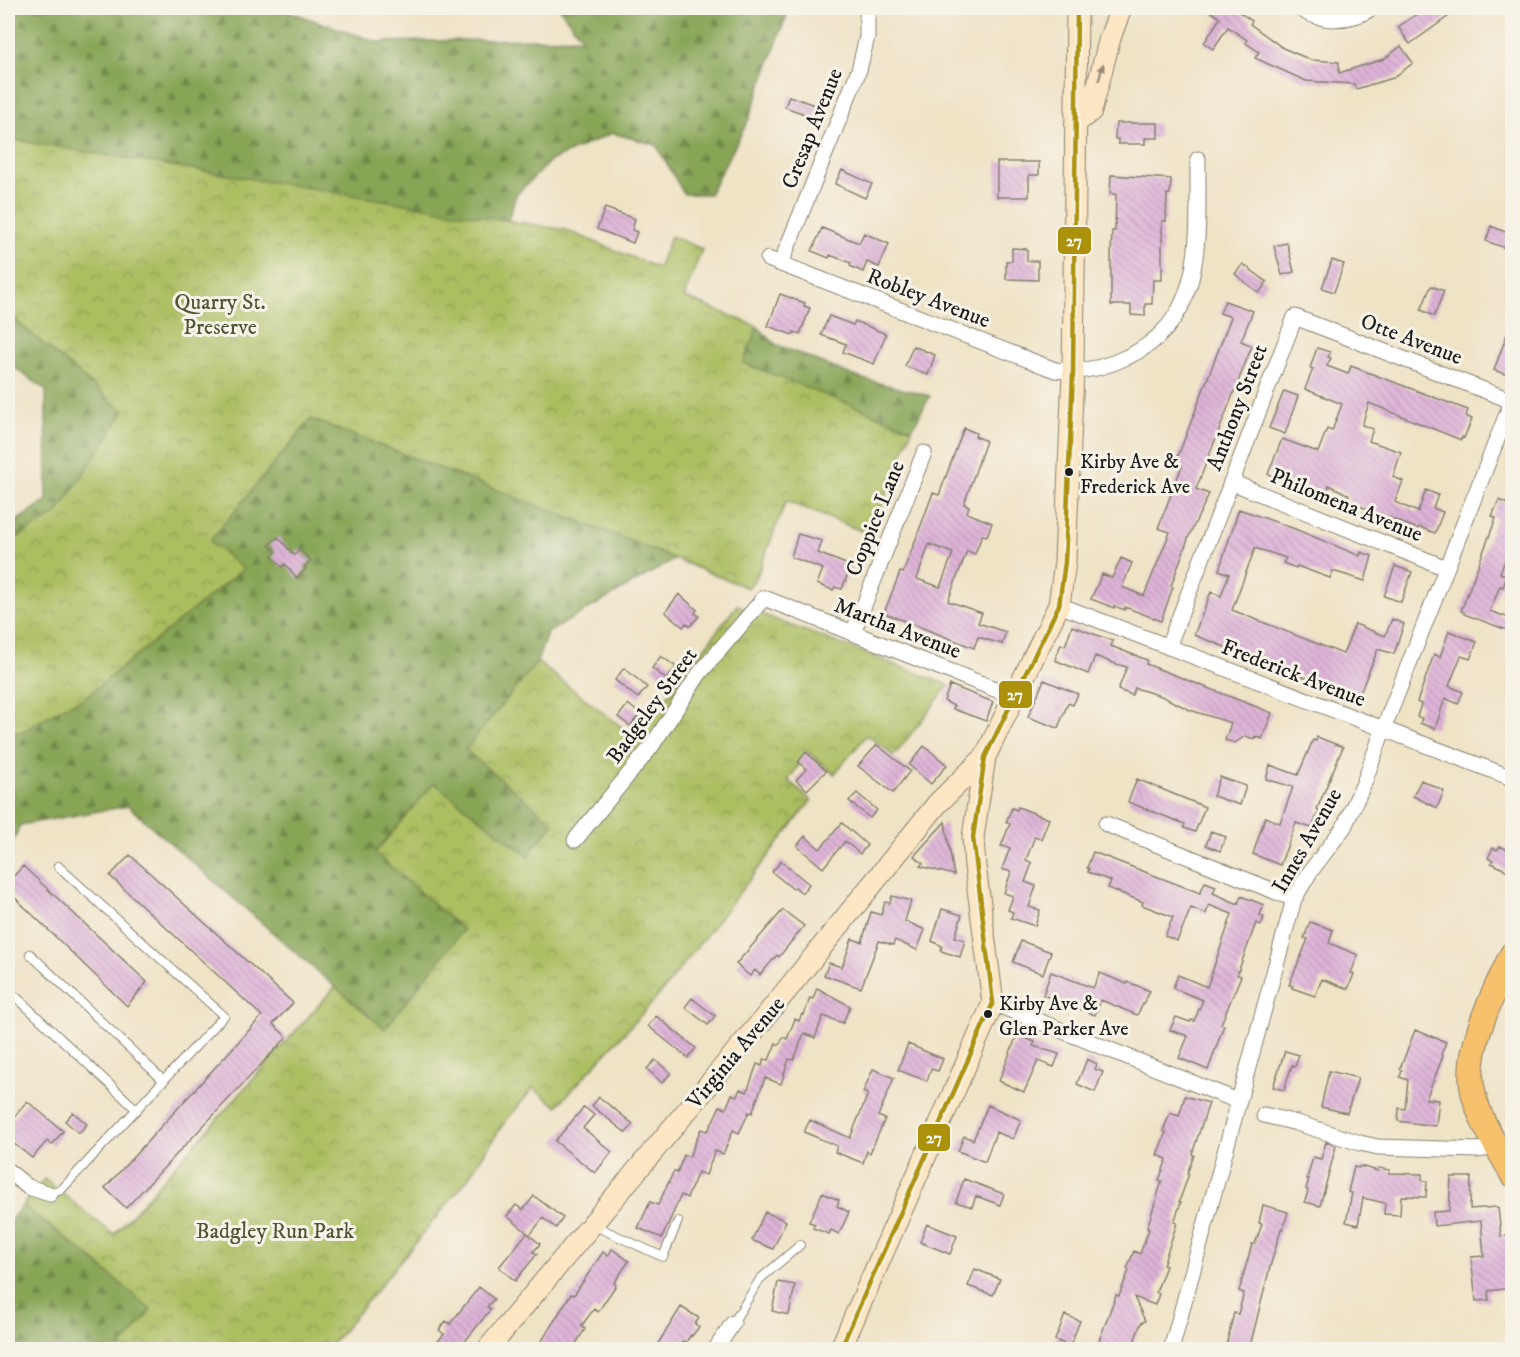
<svg xmlns="http://www.w3.org/2000/svg" width="1520" height="1357" font-family="'IM FELL DW Pica',serif">
	<style>
		.forest { fill: url(#forest-firs); stroke: #52603a; stroke-width: 1.5 }
		.park { fill: url(#park-crowns); stroke: #646d3e; stroke-width: 1.5 }
		.building { fill: url(#building-back-hatch); fill-rule: evenodd }
		.lines { fill: none; stroke-linecap: round; stroke-linejoin: round }
		.lane-casing { stroke: #868071; stroke-width: 10 }
		.street-casing { stroke: #868071; stroke-width: 17 }
		.secondary-casing { stroke: #868071; stroke-width: 23 }
		.primary-casing { stroke: #868071; stroke-width: 26 }
		.lane { stroke: #fff; stroke-width: 8 }
		.street { stroke: #fff; stroke-width: 15 }
		.secondary { stroke: #fce6c4; stroke-width: 21 }
		.primary { stroke: #f7c06c; stroke-width: 24 }
		.bus-1-casing { stroke: #f7f3e8; stroke-width: 9 }
		.bus-1 { stroke: #ac920c; stroke-width: 4.5 }
		.oneway { fill: #978b78 }
		.bus-dot { fill: #1c1c1c; stroke: #f7f3e8; stroke-width: 2 }
		.labels { text-anchor: middle; stroke-width: 6; stroke-linejoin: round; paint-order: stroke }
		.bus-label { font-size: 20px; fill: #1c1c1c; stroke: #f7f3e8; text-anchor: start }
		.street-label { font-size: 22px; fill: #1c1c1c; stroke: #f7f3e8 }
		.park-label { font-size: 22px; fill: #4e5534; stroke: #f7f3e8 }
		.line-badge { stroke: #f7f3e8; stroke-width: 2 }
		.badge-label { font-size: 16px; text-anchor: middle; font-weight: bold; fill: #fff }
	</style>
	<defs>
		<pattern id="forest-firs" width="22" height="20" patternUnits="userSpaceOnUse" patternTransform="scale(1.5)"><rect width="22" height="20" fill="#88a557"/><path d="M5 1l3.5 6h-7zM16 11l3.5 6h-7z" fill="#6e8647"/></pattern>
		<pattern id="park-crowns" width="20" height="18" patternUnits="userSpaceOnUse" patternTransform="scale(1.5)"><rect width="20" height="18" fill="#abbe61"/><path d="M2 6a3 3 0 1 1 6 0M12 15a3 3 0 1 1 6 0" fill="none" stroke="#8a9a4f"/></pattern>
		<pattern id="building-back-hatch" width="6" height="6" patternUnits="userSpaceOnUse" patternTransform="scale(1.5)"><rect width="6" height="6" fill="#deb4d8"/><path d="M-1 5l2 2M0 0l6 6M5-1l2 2" fill="none" stroke="#be9ab9"/></pattern>
	</defs>
	<rect width="100%" height="100%" fill="#f7f3e8"/>
	<filter id="ink" filterUnits="userSpaceOnUse"><feTurbulence type="fractalNoise" baseFrequency=".0167" numOctaves="2"/><feDisplacementMap in="SourceGraphic" scale="12" xChannelSelector="R" yChannelSelector="G"/><feConvolveMatrix kernelMatrix="1 2 1 2 8 2 1 2 1" color-interpolation-filters="sRGB"/></filter>
	<filter id="wash" filterUnits="userSpaceOnUse"><feTurbulence type="fractalNoise" baseFrequency=".008" numOctaves="4" result="noise"/><feDisplacementMap in="SourceGraphic" scale="24" xChannelSelector="R" yChannelSelector="G"/><feGaussianBlur stdDeviation="1.35" result="paint"/><feColorMatrix in="noise" values="0 0 0 0 0 0 0 0 0 0 0 0 0 0 0 0 0 1.4 0 .05"/><feComposite in="paint" operator="in"/></filter>
	<g filter="url(#wash)">
		<rect width="100%" height="100%" fill="#efe3c6"/>
		<path class="forest" d="M8,8h271l98,34 205,-4 -23,-30h228v7l-39,106 -39,73h-25l-28,-49 -44,-12 -62,28 -34,34 -17,53 205,58 54,21 17,17 84,34 71,18 -18,33 -42,105 -84,-33 -30,77 -8,10 -73,-29 -128,74 -10,29 99,76 134,-121 124,139 -27,-21 -33,39 -26,-22 -20,28 23,21 -151,193 -103,112 -24,-18 -32,39 -35,54 -138,168h-320v-126l15,-18 69,54 243,-272 -207,-181 -108,19 -12,29v-327l39,-27 -1,-110 -38,-27z"/>
		<path class="park" d="M8,139l558,91 92,38 13,-32 31,13 -18,48 74,30 -15,36 169,66 -42,105 -84,-33 -30,77 -8,10 -133,-53 -304,-116 -101,122 33,28 -160,130 -18,7 -43,26h-14v-189l49,-29 67,-102 -116,-98z
			M737,605l212,80 -55,71 -27,-21 -33,39 -26,-22 -20,28 23,21 -151,193 -103,112 -24,-18 -32,39 -35,54 -138,168h-208l31,-39 -59,-51 -69,-54 21,-26 70,56 221,-248 50,42 78,-99 -88,-77 59,-70 94,73 26,-33 -89,-73 72,-88 99,76z"/>
		<g id="blocks">
			<path class="building" d="M1205,8h28l19,13 -2,3 33,24 28,12 28,2v11l45,-14 17,-13 12,17 -20,15 -37,11 -2,-5 -48,-3 -51,-23 4,-6 -13,-9 1,-3 -19,-13 -15,22 -9,-6 16,-25z
				M1426,8h34l-50,36 -12,-17z
				M789,96l34,12 -4,11 -34,-12z
				M1116,123h42v15h-13v6h-27v-5h-3z
				M997,162h42v13h-10v22h-32z
				M842,170l30,14 -7,14 -30,-14z
				M1111,175l60,4 -1,15h-3l-1,27h-4v59h-9l-1,24h-7v12l-14,-1v-10h-20v-49l1,-25h3l1,-37h-6z
				M605,208l30,11 -3,11 5,2 -4,11 -36,-14z
				M1491,226l19,8 -5,14 -19,-7z
				M822,228l37,15 5,-10 25,11 -10,23 -12,-5 -4,10 -13,-6 1,-3 -21,-8 -1,3 -17,-7z
				M1287,243l7,29 -12,3 -8,-29z
				M1012,248l15,1v12h11v19l-32,-1v-18h6z
				M1332,260l12,4 -10,28 -12,-4z
				M1243,264l24,18 -8,11 -24,-19z
				M1431,286l13,5 -10,25 -13,-6z
				M780,294l25,9 -1,3 6,2 -10,26 -6,-2 -1,3 -25,-9z
				M1225,301l28,10 -12,30 11,5 -56,143 13,5 -20,42 -18,50 2,1 -12,34 -36,-14v3l-11,-4v2l-23,-9 11,-25 10,4 9,-20 11,5 -10,24 22,9 26,-64 -12,-4 24,-62 -7,-2 56,-147 -11,-4z
				M829,316l24,9 2,-4 31,13 -12,30 -31,-12 3,-8 -25,-9z
				M1511,323h1v54l-18,-7z
				M913,346l22,9 -7,20 -23,-9z
				M1317,348l13,4 -2,5 3,1 -4,8 21,8 3,-8 117,44 -2,6 6,3 -8,19 -2,-1 -1,3 -92,-37 -7,22 11,4 -4,12 32,11 -8,25 10,4 -8,21 23,10 8,-22 12,5 -5,13 10,4 -8,21 -16,-6 -1,2 -71,-28 2,-6 -20,-10 -4,9 -30,-12 -1,2 -26,-10 14,-35 36,13 9,-23 5,2 10,-27 -37,-15 8,-20 -3,-1z
				M1284,391l14,5 -13,38 -16,-6z
				M964,428l12,5 -1,3 11,5 -22,63 5,2 -2,7 25,10 -5,13 -5,-1 -7,19 -8,-3 -19,50 34,12 -4,10 28,9 -4,12 -24,-7 -4,11 -90,-35 16,-41 3,1 30,-80 6,2zM929,544l24,9 -13,34 -23,-8z
				M1499,500l13,6v37l-12,30 7,3 -4,11 -3,-1 -10,25 22,8v13l-48,-18v-2l-3,-1 35,-93 -4,-2z
				M1239,509l56,20 65,27 1,-4 11,4 -7,25 -32,-10 -3,7 -33,-12 -1,2 -13,-5 3,-5 -31,-10 -23,62 111,44 12,-30 30,12 7,-17 12,5 -10,30 -16,-5 -20,49 -164,-63 17,-43 10,4 8,-22 -10,-4z
				M798,534l24,7 -4,12 33,13 -9,23 -7,-2 -2,3 -16,-6 6,-15 -32,-12z
				M278,537l16,18 6,-5 11,11 -7,6 2,2 -9,9 -12,-14 -3,3 -10,-11 4,-4 -7,-7z
				M1395,566l17,6 -11,30 -17,-6z
				M679,594l18,16 -2,3 4,3 -9,10 -4,-3 -3,4 -18,-15z
				M1072,626l41,15 -2,5 36,14 -1,4 126,49 -10,26 -7,-3 -1,3 -9,-3 -10,7 -10,-3 6,-17 -41,-13 -29,-14 -26,-8 -3,7 -14,-5 9,-23 -11,-3 -21,-8 -7,18 -33,-14 6,-16 4,2z
				M1449,631l28,11 -7,17 -9,-3 -12,30 14,6 -5,12 -13,-6 -10,31 -15,-6 2,-5 -5,-1 4,-13 -4,-2 17,-48 6,3z
				M661,656l15,11 -10,12 -14,-11z
				M624,668l23,19 -9,11 -23,-18z
				M1044,680l34,14 -5,11 -5,-2 -10,25 -30,-11z
				M950,685l43,17 -7,19 -33,-12 1,-3 -10,-5z
				M628,704l12,10 -10,12 -12,-9z
				M1317,737l26,10 -26,62 2,1 -7,18 -16,-5 -16,42 -27,-11 12,-37 15,6 13,-36 -27,-8 4,-14 28,10 15,-35 3,1z
				M877,745l33,26 -17,22 -35,-27z
				M924,746l23,19 -16,19 -22,-19z
				M806,752l20,19 -19,19 -11,-10 10,-11 -8,-7z
				M1220,777l26,9 -6,19 -27,-9z
				M1137,779l68,28 -10,25 -11,-4 1,-4 -57,-22z
				M1421,780l23,11 -7,17 -24,-12z
				M857,793l20,17 -7,8 -21,-17z
				M1018,807l31,12 -8,20 -6,-3 -9,24 6,3 -7,19 11,4 -7,21 11,3 -5,16 -24,-8 2,-6 -5,-2 5,-14 -9,-3 7,-21 -9,-3 8,-21 -9,-2 9,-22 -4,-2 6,-14 5,2z
				M945,822l9,53 -34,-9 3,-3 -9,-7z
				M842,823l25,22 -7,9 -15,-13 -22,27 -26,-22 8,-10 15,13z
				M1211,831l15,6 -6,14 -14,-6z
				M1500,846l12,6v9l-4,10 -17,-8 2,-3 -5,-2 5,-10 4,2z
				M1093,852l107,41 5,-11 11,4 -3,7 25,11 3,-8 23,9 -4,10 4,2 -3,8 -5,-2 -19,52 4,1 -20,48 3,1 -16,45 -29,-12 9,-22 -18,-6 6,-13 14,5 1,-2 3,1 9,-21 -30,-12 5,-13 29,12 25,-73 -23,-9 -3,9 -15,-6 -14,33 -12,-5 8,-19 -31,-12 1,-3 -35,-14 3,-7 -23,-9 1,-3 -2,-1z
				M130,855l163,148 -20,21 14,13 -161,171 -21,-20 157,-172 -152,-140z
				M781,861l28,23 -7,9 -7,-6 -2,2 -21,-17z
				M23,866l124,116 -20,24 -119,-115v-9z
				M892,896l19,5 -6,20 20,9 -8,20 -22,-10 -2,5 -14,-4 -18,47 -37,-13 5,-12 13,4 10,-28 10,3 9,-30 10,3 4,-13 5,1z
				M942,909l20,6 -7,22 10,3 -5,17 -19,-6 1,-5 -10,-5z
				M783,910l21,16 -25,31 -2,-2 -17,20 -5,-5 -5,6 -14,-12z
				M1310,922l23,8 -4,13 29,12 -7,18 3,1 -6,15 -26,-10 -7,17 -23,-8 1,-2 -4,-1 19,-46 -4,-1z
				M1021,941l30,11 -8,22 -30,-12z
				M1051,972l42,16 7,-15 27,11 1,-2 22,9 -13,24 -36,-15 -6,15 -52,-20z
				M817,988l33,18 -7,17 -20,-7 -8,22 -11,-5 -10,27 -5,-1 -8,25 -16,-6 -13,35 -3,-1 -10,21 -6,-3 -10,24 -8,-3 -9,24 -8,-3 -11,26 -6,-3 -19,43 -24,-10 12,-26 8,3 14,-30 2,-4 3,2 7,-18 5,2 12,-28 6,2 2,-2 11,-23 6,3 6,-15 5,2 3,-7 7,3 10,-28 5,2 2,-7 5,1 7,-17 3,2 4,-8 4,2 8,-20 4,2 3,-7 2,1 6,-17 3,1z
				M692,998l23,18 -7,9 -23,-18z
				M656,1016l40,32 -8,10 -40,-32z
				M1415,1030l31,12 -5,13 2,1 -17,43 13,1 -3,26 -38,-5 1,-13 6,1 3,-29 -8,-3 2,-7 -2,-1z
				M1017,1035l18,7 -2,4 26,8 -5,13 -16,-6 -14,31 -25,-11z
				M908,1044l35,15 -5,12 -7,-2 -4,12 -29,-11z
				M1285,1051l14,4 -4,12 -3,-2 -8,25 -11,-3z
				M1087,1059l10,5 -2,5 8,3 -8,20 -18,-8z
				M655,1060l16,13 -9,10 -15,-14z
				M873,1069l21,9 -16,38 7,3 -15,34 -3,-2 -4,12 -28,-11 2,-6 -33,-14 6,-12 40,18 18,-44 -5,-2z
				M1329,1071l29,7 -11,35 -26,-6z
				M1185,1096l24,7 -17,51 2,1 -7,19h2l-10,28h2l-7,20 3,1 -14,42 3,1 -10,26 3,2 -4,11 -21,-8 11,24 -4,2 -10,27h-25l-9,-4 19,-51 3,1 10,-26 -2,-1 7,-18 6,3 9,-25 -2,-1 15,-47 -3,-1 8,-21 -10,-4 9,-23 -3,-1 7,-18 9,3z
				M599,1097l34,27 -7,9 -34,-27z
				M27,1101l36,30 -11,14 -5,-4 -15,17 -24,-19v-14z
				M988,1105l33,15 -8,19 -17,-7 -11,30 -27,-11 6,-15 9,4z
				M584,1107l10,8 -11,13 29,24 -17,21 -40,-32z
				M73,1112l14,12 -8,9 -14,-12z
				M1326,1142l10,4 -16,60 -15,-4 3,-12 -2,-1 3,-10h-2l6,-22 8,2z
				M1360,1166l18,5 1,-3 11,2 -1,3 33,1v6l5,1 -1,16 -25,-1 -1,19 -16,-1 1,-11 -22,-5 -5,27 -12,-3 6,-29 -4,-1 6,-25 5,1z
				M1451,1177h20l-1,32 28,-2 3,29 11,-1v53l-24,3 1,9 -13,1 -5,-44 13,-1 -3,-35 -47,5 -1,-14 16,-1z
				M964,1179l40,15 -4,11 -24,-9 -4,11 -16,-5z
				M822,1193l17,7 -2,6 12,6 -10,22 -8,-4 -2,4 -16,-6 2,-4 -6,-2z
				M534,1196l29,22 -7,10 -13,-10 -13,17 -23,-19 9,-11 7,5z
				M1263,1205l25,7 -5,17h-2l-11,38 -21,83h-24l9,-37 4,1 6,-21 -5,-2 13,-47h3l7,-20 -3,-1z
				M765,1212l21,9 -13,28 -21,-9z
				M927,1224l30,12 -7,18 -30,-12z
				M527,1233l13,11 -7,8 4,2 -22,27 -16,-14z
				M612,1249l17,12 -15,22 2,2 -18,27 -4,-3 -13,17 4,3 -13,21h-36l35,-56 3,1 29,-43 5,4z
				M975,1269l25,10 -7,16 -25,-9z
				M778,1282l17,3 -6,30 -17,-4z
				M479,1287l15,12 -7,8 4,2 -33,41h-27l13,-16 -5,-4 7,-9 4,3z
				M681,1307l18,11 -4,6 4,3 -7,9 -1,-1 -5,7 -3,-1 -6,9h-23z
				M1065,1315l15,6 -10,25 -15,-6z"/>
		</g>
	</g>
	<g filter="url(#ink)">
		<use href="#blocks" fill-opacity="0" stroke="#868071" stroke-width="1.5"/>
		<g class="lines">
			<g class="lane-casing">
				<path id="lane" d="M1508,776l4,-11
					M30,954l134,127
					M14,995l123,115
					M50,1194l11,-4 163,-174 -166,-150
					M593,1225l70,32 15,-36
					M733,1323l27,-44 40,-34"/>
			</g>
			<g class="street-casing">
				<path id="street" d="M1299,8c22,15 51,14 73,0
					M768,259l287,111c24,3 50,-2 72,-13 81,-37 70,-123 71,-198
					M781,263l78,-193 8,-33v-29
					M1231,482l215,86
					M1059,605l453,173
					M853,633l71,-180
					M1168,647l127,-330 217,84
					M1106,824l188,75
					M575,840l76,-93 48,-73 65,-76 251,99
					M993,1003l245,98
					M1264,1115l33,8 63,20 18,4 99,3 20,-3
					M8,1171l20,16 22,7
					M715,1350l18,-27
					M1171,1350l123,-451 16,-27 34,-45 20,-44 19,-53 129,-329"/>
			</g>
			<g class="secondary-casing">
				<path id="secondary" d="M1077,122l14,-11 19,-73 11,-30
					M487,1350l274,-328 177,-219 47,-46
					M840,1350l153,-347 -18,-137 -2,-29 12,-80 74,-152 6,-43 8,-190 4,-364"/>
			</g>
			<g class="primary-casing">
				<path id="primary" d="M1512,954c-17,35 -46,92 -40,132 5,32 25,60 40,88"/>
			</g>
			<use href="#lane" class="lane"/>
			<use href="#street" class="street"/>
			<use href="#secondary" class="secondary"/>
			<use href="#primary" class="primary"/>
			<g class="bus-1-casing">
				<path id="bus-1" d="M840,1350l153,-347 -20,-166 12,-80 74,-152 6,-43 8,-190 4,-364"/>
			</g>
			<use href="#bus-1" class="bus-1"/>
		</g>
		<defs><path id="oneway-solid" d="M-6-.8H1V-3.2L6.5 0L1 3.2V.8H-6Z" transform="scale(1.5)"/></defs>
		<use class="oneway" href="#oneway-solid" transform="translate(1101 72) rotate(-75)"/>
	</g>
	<g class="bus-dot">
		<circle cx="1069" cy="472" r="5"/>
		<circle cx="988" cy="1014" r="5"/>
	</g>
	<g class="labels">
		<g class="bus-label">
			<text x="1080" y="468">Kirby Ave &amp;<tspan x="1080" dy="25">Frederick Ave</tspan></text>
			<text x="999" y="1010">Kirby Ave &amp;<tspan x="999" dy="25">Glen Parker Ave</tspan></text>
		</g>
		<g class="street-label">
			<text transform="translate(811 128) rotate(-68)" y="8">Cresap Avenue</text>
			<text transform="translate(929 297) rotate(21)" y="8">Robley Avenue</text>
			<text transform="translate(1412 338) rotate(21)" y="8">Otte Avenue</text>
			<text transform="translate(1236 407) rotate(-69)" y="8">Anthony Street</text>
			<text transform="translate(1347 504) rotate(22)" y="8">Philomena Avenue</text>
			<text transform="translate(874 518) rotate(-68)" y="8">Coppice Lane</text>
			<text transform="translate(898 627) rotate(21)" y="8">Martha Avenue</text>
			<text transform="translate(1294 672) rotate(21)" y="8">Frederick Avenue</text>
			<text transform="translate(651 705) rotate(-54)" y="8">Badgeley Street</text>
			<text transform="translate(1306 840) rotate(-60)" y="8">Innes Avenue</text>
			<text transform="translate(735 1052) rotate(-50)" y="8">Virginia Avenue</text>
		</g>
		<g class="park-label">
			<text x="220" y="309">Quarry St.<tspan x="220" dy="25">Preserve</tspan></text>
			<text x="275" y="1238">Badgley Run Park</text>
		</g>
	</g>
	<g class="line-badge">
		<rect x="1057" y="226" width="35" height="29" rx="6" fill="#ac920c"/>
		<rect x="998" y="680" width="35" height="29" rx="6" fill="#ac920c"/>
		<rect x="917" y="1123" width="34" height="29" rx="6" fill="#ac920c"/>
	</g>
	<g class="badge-label">
		<text x="1074" y="246">27</text>
		<text x="1015" y="700">27</text>
		<text x="934" y="1143">27</text>
	</g>
	<rect width="1520" height="1357" fill="none" stroke="#f7f3e8" stroke-width="30"/>
</svg>
